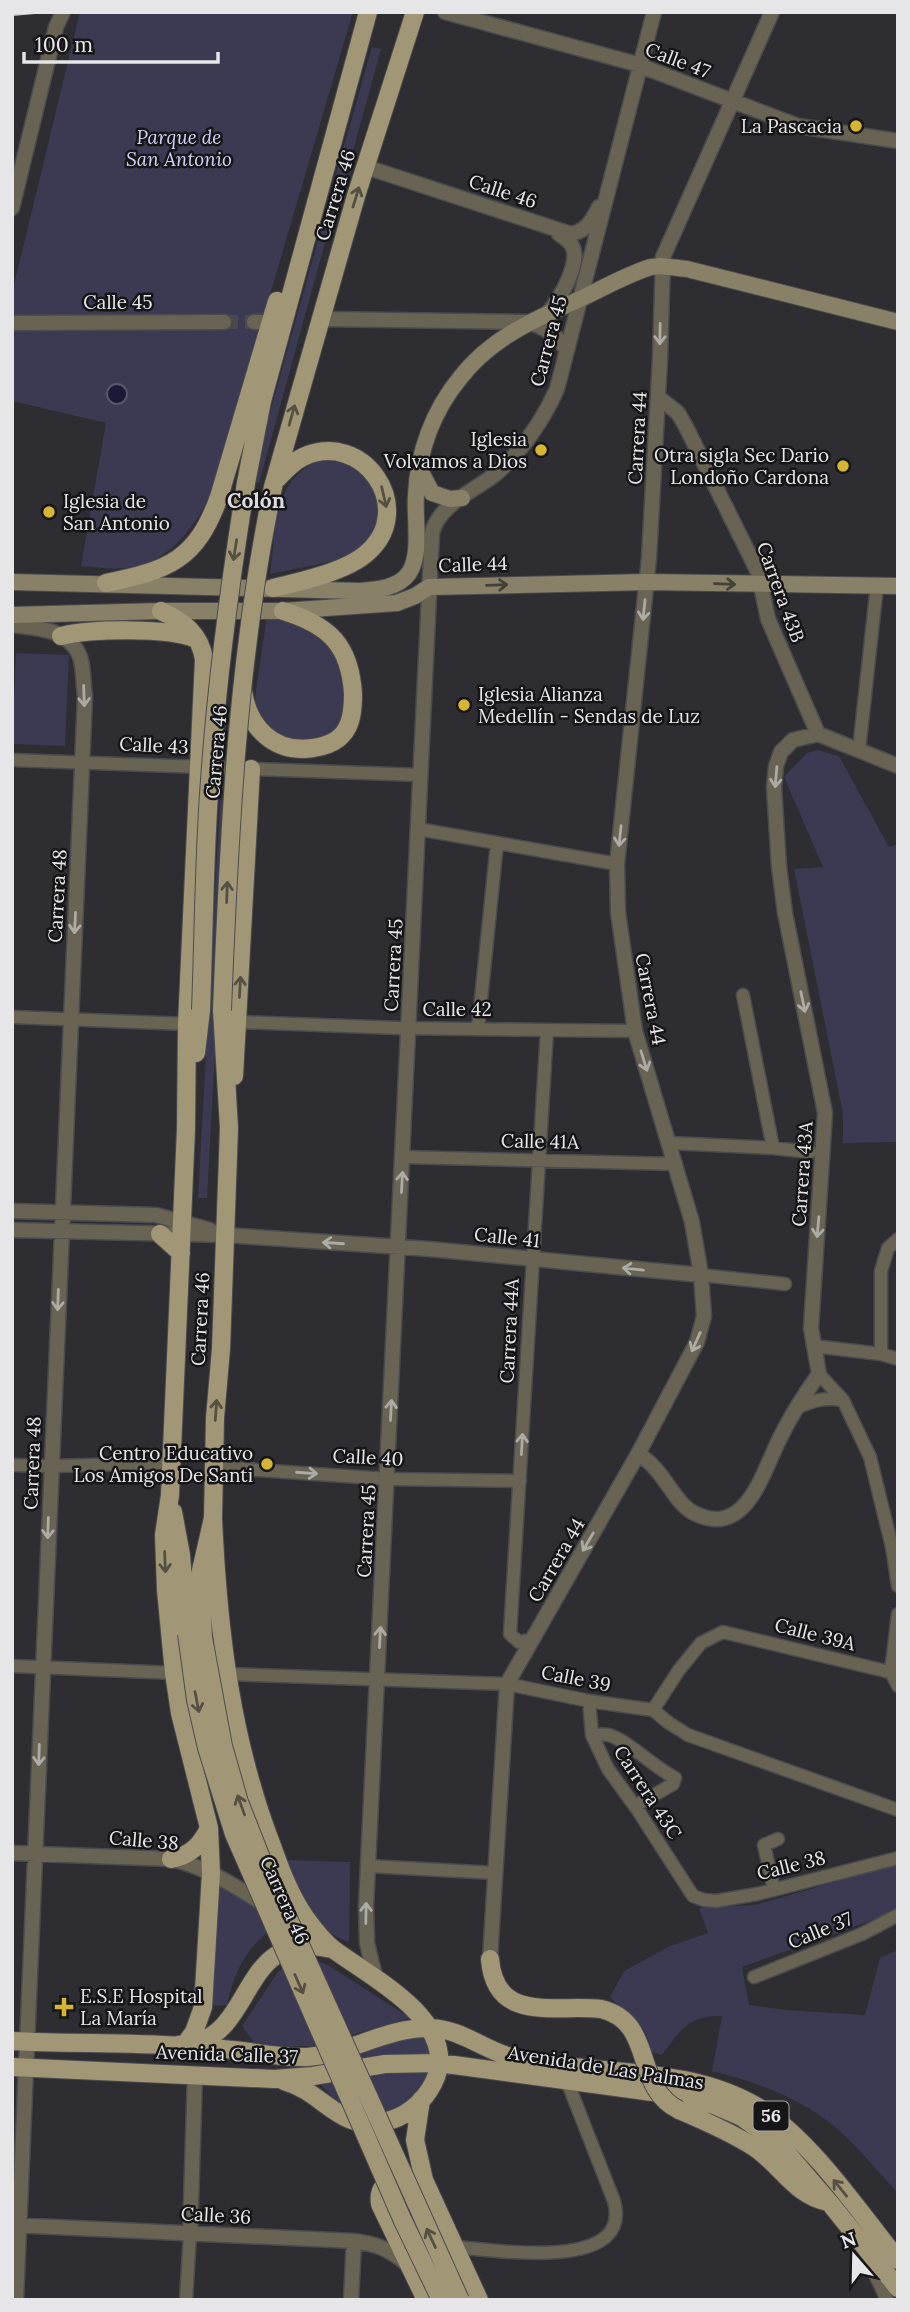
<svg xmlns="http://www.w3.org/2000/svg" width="910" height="2312" font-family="Lora,serif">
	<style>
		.green { fill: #3b3a52 }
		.water { fill: #1c1937; stroke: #59566c; stroke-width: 2 }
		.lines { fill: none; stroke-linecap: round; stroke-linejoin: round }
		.tertiary-tunnel { stroke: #49494d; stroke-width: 14; stroke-dasharray: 14 7; stroke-linecap: butt }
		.minor-casing { stroke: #4b4b4f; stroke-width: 15 }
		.tertiary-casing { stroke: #4b4b4f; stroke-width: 17 }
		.secondary-casing { stroke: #4b4b4f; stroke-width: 18 }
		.primary-casing { stroke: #4b4b4f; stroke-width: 20 }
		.minor { stroke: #686353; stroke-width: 12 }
		.tertiary { stroke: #686353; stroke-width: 14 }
		.secondary { stroke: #888167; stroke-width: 16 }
		.primary { stroke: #a19776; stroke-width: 18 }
		.tram { stroke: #d1d1d4; stroke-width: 2 }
		.primary-bridge-casing { stroke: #4b4b4f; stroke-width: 20; stroke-linecap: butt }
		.primary-bridge { stroke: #a19776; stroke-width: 18 }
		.oneway { stroke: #555042 }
		.oneway2 { stroke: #adaba6 }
		.oneway3 { stroke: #444138 }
		.poi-dot { fill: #d6b534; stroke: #161618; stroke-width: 2.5 }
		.labels { text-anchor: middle; stroke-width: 5; stroke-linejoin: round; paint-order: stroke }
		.shield { fill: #161618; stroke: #a8a8aa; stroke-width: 2 }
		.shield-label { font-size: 18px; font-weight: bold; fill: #e6e6e9 }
		.street-label { font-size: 19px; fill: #e6e6e9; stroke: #161618 }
		.poi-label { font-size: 19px; fill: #e6e6e9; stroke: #161618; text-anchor: end }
		.park-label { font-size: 19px; font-style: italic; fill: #d2d2f8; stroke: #161618 }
		.neighbourhood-label { font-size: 21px; font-weight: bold; fill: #dcdce2; stroke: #161618 }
	</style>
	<rect width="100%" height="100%" fill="#2d2d32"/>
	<path class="green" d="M80,12h273l-141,480c-18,36 -42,71 -87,76 -14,2 -30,-1 -44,-2l25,-143 -94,-22v-108z
		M372,47l9,2 -37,135 -10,-3z
		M329,201l7,2 -77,280 -8,-2z
		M328,457l37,13 20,47 -24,32 -21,11 -70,14c7,-50 2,-99 58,-117z
		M267,615c8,2 19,2 27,5 25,9 49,43 54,69 2,10 0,23 -1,33l-18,18 -36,4 -32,-20 -6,-27z
		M16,653l53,2 -4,91 -53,-2z
		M818,750l21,6 50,91 9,-3v298l-55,1v-29l-49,-245 29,-2 -39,-90 23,-24z
		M220,800l9,1 -22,397h-9z
		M285,1860l65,2 -1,80c-39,-12 -48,-48 -64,-82z
		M898,1864v44l-20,10 -136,49 7,38 37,5 79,5 15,-57 18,-8v243c-21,-22 -41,-48 -64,-67 -36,-29 -77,-44 -122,-55l10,-55c-33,-1 -42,14 -60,39l-10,-3 -6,-19 -36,-36 14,-26 46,-25 38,-13 -9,-25 56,-3z
		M218,1886l36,19 15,26c-24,19 -36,44 -42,74l-16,1z
		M302,1960l16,1 10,4 82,53 -98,28 -55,1 -15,-21 36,-54 7,-6z
		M429,2035l1,19h-42l-44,8 -1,-2 60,-22z
		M435,2067c-3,8 -7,18 -13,24 -20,19 -50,33 -75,17 -11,-6 -20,-17 -29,-26l45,-10z"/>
	<path class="water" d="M107 394a10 10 0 1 1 20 0a10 10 0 1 1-20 0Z"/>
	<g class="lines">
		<path class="tertiary-tunnel" d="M224,322h30"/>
		<g class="minor-casing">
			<path id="minor" d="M859,750l18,-165
				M12,760l408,15
				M418,829l199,35
				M743,995l30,153
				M12,1017l175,7
				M238,1022l161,6 236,3
				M478,1028l19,-185
				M670,1143l103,5 37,4
				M403,1157l273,7
				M701,1275l84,9
				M813,1346l68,8 17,5
				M881,1354v-83l7,-23 10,-9
				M819,1374l24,26 27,57 22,90 6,39
				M796,1408c16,-7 28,-11 46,-8
				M12,1465l39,1 121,-3
				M215,1467l173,12 132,2
				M898,1614l-7,58 7,14
				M533,1639l-14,3 -9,-8 37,-604
				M12,1666l162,7
				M226,1674l281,10 82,17 64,9 16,13 19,12 210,75
				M589,1701l3,34 16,34 29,40 56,87 11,4 12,1 41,-7 141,-36
				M653,1710l26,-40 22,-27 22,-11 175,42
				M592,1735c5,0 12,-1 17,0 18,5 46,33 66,43l-2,6 -38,22
				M368,1866l127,7
				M774,1890l-10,-45 14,-6
				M754,1977l108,-43 36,-19
				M456,2247c38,3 178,26 158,-46l-47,-120
				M866,2255l21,45
				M186,2300l4,-66"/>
		</g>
		<g class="tertiary-casing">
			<path id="tertiary" d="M445,12l188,51 165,63 100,15
				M366,167l205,67c16,-3 21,-14 28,-27
				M12,208l44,-181 7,-15
				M548,313c11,-13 35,-52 23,-69 -3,-4 -9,-8 -13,-11
				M321,319l207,3c17,5 29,13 39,28
				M254,322h17
				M12,323l212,-1
				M658,397l20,16 7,12 73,147 10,47 50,115
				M12,625c25,3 58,4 68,32 4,11 3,27 5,39l-69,1604
				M12,1211l144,4 54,15
				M12,1230l213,5 204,14 272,26
				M638,1454c26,15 34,46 54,58 54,29 70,-39 88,-74 11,-23 24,-43 39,-64l-8,-46 14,-215 -40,-200 -6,-46 -5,-80 2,-21 5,-14 12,-12 25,-6 80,32
				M12,1853l159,6c35,8 64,27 94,46
				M490,1959l17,-275 131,-230 59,-112 7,-26 -3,-41 -9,-53 -57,-191 -17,-119 -1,-48 32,-306 11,-199 3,-102 109,-245
				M376,1980l-9,-37 -1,-37 66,-1373c8,-31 44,-42 66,-61 25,-23 45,-52 59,-83l97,-377
				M12,2225l342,16c23,3 35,8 53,23
				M190,2234l5,-159
				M351,2300l3,-59"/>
		</g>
		<g class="secondary-casing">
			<path id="secondary" d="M420,470l12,23 18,6 12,-1
				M12,582l348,9c16,-1 39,-3 49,-18 13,-20 5,-54 7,-78 2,-43 17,-84 44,-117 31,-40 73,-58 118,-78 24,-11 47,-25 73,-33l10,-1 26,3 211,53
				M12,615l149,-4h122l114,-8 18,-7 14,-9 218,-5 251,4"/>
		</g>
		<g class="primary-casing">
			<path id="primary" d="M246,483l16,-82 106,-389
				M273,487l83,-291 59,-184
				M106,583c62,-13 90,-22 113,-86l58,-196
				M273,588c27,-6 75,-17 95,-36 49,-44 -5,-123 -65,-95 -11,5 -19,15 -28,24
				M161,611c22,10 39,23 43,48l-17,365 -1,105 -16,366 -6,40 2,55 8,83 6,40 29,115 2,45 -8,134 -9,25 -8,11 -10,3
				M61,636c30,-7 108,-9 135,3
				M243,691c5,36 31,63 70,57 9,-1 22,-5 29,-13 10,-10 11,-27 11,-41 -3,-49 -24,-69 -70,-83
				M196,1053l5,-43
				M234,1076l17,-307
				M160,1234l21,19
				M173,1512l8,43 6,79
				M213,1518c5,113 18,222 59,328 9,25 18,49 33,71 8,11 18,24 28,32 36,27 111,64 106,116 -2,17 -14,34 -27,44 -9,7 -18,11 -29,13 -45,9 -59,-30 -99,-41
				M203,1638l-3,-63 13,-57 2,-100 6,-69 8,-221 -7,-118
				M171,1859c19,-3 30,-14 38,-31
				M490,1959c5,65 65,45 111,50
				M12,2041c56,3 113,1 169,5 17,1 35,2 53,4 25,3 48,8 73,7 42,-3 80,-30 123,-29 32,1 53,22 84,30 82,19 177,5 250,53 50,33 96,102 134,149
				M187,2045c70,-9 51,-119 145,-96
				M12,2067l262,12 39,-3 72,-12 54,-1 243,33 32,9 28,12 38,28 49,57 69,86
				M421,2100l-6,40 9,40 55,120
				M679,2110c26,11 51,22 75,37 26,17 42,50 75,55
				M397,2178c-14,5 -19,13 -17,26l46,96"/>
		</g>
		<use href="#minor" class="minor"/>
		<use href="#tertiary" class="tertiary"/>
		<use href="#secondary" class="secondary"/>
		<use href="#primary" class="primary"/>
		<path class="tram" d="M12,15l34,-3"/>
		<g class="primary-bridge-casing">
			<path id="primary-bridge" d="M201,1010c3,-76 3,-153 9,-230 7,-99 20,-198 36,-297
				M222,1010c7,-175 15,-351 51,-523
				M187,1634l9,66 11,48 27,86 169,387 38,79
				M203,1638l20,108 16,56 22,56 199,442
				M601,2009c55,13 31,78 78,101"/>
		</g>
		<use href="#primary-bridge" class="primary-bridge"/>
	</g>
	<defs><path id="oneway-shaft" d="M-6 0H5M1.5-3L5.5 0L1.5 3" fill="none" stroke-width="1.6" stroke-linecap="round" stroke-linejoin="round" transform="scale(1.75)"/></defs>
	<g class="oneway">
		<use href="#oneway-shaft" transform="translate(356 197) rotate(-73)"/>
		<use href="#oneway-shaft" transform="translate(292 415) rotate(-74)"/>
		<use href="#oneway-shaft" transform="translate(384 497) rotate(77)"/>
		<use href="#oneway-shaft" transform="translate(235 550) rotate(99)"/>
		<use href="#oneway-shaft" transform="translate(227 892) rotate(-88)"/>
		<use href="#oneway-shaft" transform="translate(240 987) rotate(-87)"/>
		<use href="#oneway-shaft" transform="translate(216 1410) rotate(-86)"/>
		<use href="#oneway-shaft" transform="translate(165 1562) rotate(88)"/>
		<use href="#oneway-shaft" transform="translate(197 1702) rotate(79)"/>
		<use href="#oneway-shaft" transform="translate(241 1805) rotate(-110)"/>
		<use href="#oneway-shaft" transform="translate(299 1984) rotate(66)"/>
		<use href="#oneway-shaft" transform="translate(840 2188) rotate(-129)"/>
		<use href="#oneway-shaft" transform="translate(431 2238) rotate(-115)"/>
	</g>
	<g class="oneway2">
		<use href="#oneway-shaft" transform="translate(660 334) rotate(91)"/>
		<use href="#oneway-shaft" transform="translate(644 610) rotate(96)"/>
		<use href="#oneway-shaft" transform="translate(84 696) rotate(88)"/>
		<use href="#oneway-shaft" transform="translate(776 777) rotate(95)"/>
		<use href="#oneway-shaft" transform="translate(620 836) rotate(96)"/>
		<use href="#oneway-shaft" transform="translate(75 923) rotate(93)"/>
		<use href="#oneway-shaft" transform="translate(803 1002) rotate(78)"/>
		<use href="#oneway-shaft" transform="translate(644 1061) rotate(73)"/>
		<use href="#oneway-shaft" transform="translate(402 1182) rotate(-87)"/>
		<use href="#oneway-shaft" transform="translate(818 1227) rotate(95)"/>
		<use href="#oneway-shaft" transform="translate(333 1243) rotate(-176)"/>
		<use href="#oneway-shaft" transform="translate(633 1269) rotate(-174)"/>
		<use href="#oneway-shaft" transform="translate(58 1300) rotate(92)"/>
		<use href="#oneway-shaft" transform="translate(696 1342) rotate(114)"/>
		<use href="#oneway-shaft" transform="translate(391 1410) rotate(-87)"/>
		<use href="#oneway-shaft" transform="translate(522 1444) rotate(-87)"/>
		<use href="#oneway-shaft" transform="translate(307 1473) rotate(4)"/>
		<use href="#oneway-shaft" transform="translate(48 1528) rotate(92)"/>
		<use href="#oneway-shaft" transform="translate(588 1542) rotate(120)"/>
		<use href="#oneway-shaft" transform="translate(380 1637) rotate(-87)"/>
		<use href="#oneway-shaft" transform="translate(39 1755) rotate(92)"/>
		<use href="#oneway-shaft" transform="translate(366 1913) rotate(-89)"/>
	</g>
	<g class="oneway3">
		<use href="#oneway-shaft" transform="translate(725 584) rotate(2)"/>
		<use href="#oneway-shaft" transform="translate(497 585) rotate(-2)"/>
	</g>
	<g class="poi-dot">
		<circle cx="856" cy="126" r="7"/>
		<circle cx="541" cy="450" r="7"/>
		<circle cx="843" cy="466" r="7"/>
		<circle cx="49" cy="512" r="7"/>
		<circle cx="464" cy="705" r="7"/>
		<circle cx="267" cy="1464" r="7"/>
		<path d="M60.5 1996.5h7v7h7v7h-7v7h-7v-7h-7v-7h7z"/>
	</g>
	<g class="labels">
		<rect class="shield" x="753.5" y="2101.5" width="35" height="29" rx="5"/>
		<g class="shield-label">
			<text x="771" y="2122">56</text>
		</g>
		<g class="street-label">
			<text transform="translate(678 60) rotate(21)" y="7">Calle 47</text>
			<text transform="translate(503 191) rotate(18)" y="7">Calle 46</text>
			<text transform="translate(335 195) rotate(-73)" y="7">Carrera 46</text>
			<text x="118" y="309">Calle 45</text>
			<text transform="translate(548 341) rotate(-75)" y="7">Carrera 45</text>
			<text transform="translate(637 438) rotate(-87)" y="7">Carrera 44</text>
			<text transform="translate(473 564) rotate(-2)" y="7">Calle 44</text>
			<text transform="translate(781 592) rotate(70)" y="7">Carrera 43B</text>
			<text transform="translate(154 745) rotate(3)" y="7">Calle 43</text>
			<text transform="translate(216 752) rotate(-85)" y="7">Carrera 46</text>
			<text transform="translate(57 896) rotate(-87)" y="7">Carrera 48</text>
			<text transform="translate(393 965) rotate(-87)" y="7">Carrera 45</text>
			<text transform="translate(651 999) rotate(79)" y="7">Carrera 44</text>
			<text x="457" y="1016">Calle 42</text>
			<text transform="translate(540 1141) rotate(1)" y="7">Calle 41A</text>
			<text transform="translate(802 1174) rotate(-86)" y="7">Carrera 43A</text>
			<text transform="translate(507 1237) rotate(6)" y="7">Calle 41</text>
			<text transform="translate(200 1319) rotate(-87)" y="7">Carrera 46</text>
			<text transform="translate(509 1331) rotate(-87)" y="7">Carrera 44A</text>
			<text transform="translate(368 1457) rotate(3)" y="7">Calle 40</text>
			<text transform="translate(32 1463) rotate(-88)" y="7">Carrera 48</text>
			<text transform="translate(366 1531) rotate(-87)" y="7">Carrera 45</text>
			<text transform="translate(556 1560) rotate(-60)" y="7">Carrera 44</text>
			<text transform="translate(815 1634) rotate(14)" y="7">Calle 39A</text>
			<text transform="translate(576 1678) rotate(11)" y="7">Calle 39</text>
			<text transform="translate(648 1792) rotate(57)" y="7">Carrera 43C</text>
			<text transform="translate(144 1840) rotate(5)" y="7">Calle 38</text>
			<text transform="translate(791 1865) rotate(-14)" y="7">Calle 38</text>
			<text transform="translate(285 1900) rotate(66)" y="7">Carrera 46</text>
			<text transform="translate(820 1930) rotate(-22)" y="7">Calle 37</text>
			<text transform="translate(227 2054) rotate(2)" y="7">Avenida Calle 37</text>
			<text transform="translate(606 2067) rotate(9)" y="7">Avenida de Las Palmas</text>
			<text transform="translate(216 2215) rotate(3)" y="7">Calle 36</text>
		</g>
		<g class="poi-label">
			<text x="842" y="133">La Pascacia</text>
			<text x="527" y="446">Iglesia<tspan x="527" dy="22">Volvamos a Dios</tspan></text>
			<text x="829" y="462">Otra sigla Sec Dario<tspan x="829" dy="22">Londoño Cardona</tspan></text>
			<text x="63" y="508" text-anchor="start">Iglesia de<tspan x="63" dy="22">San Antonio</tspan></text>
			<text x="478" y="701" text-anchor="start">Iglesia Alianza<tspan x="478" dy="22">Medellín - Sendas de Luz</tspan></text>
			<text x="253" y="1460">Centro Educativo<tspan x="253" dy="22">Los Amigos De Santi</tspan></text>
			<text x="80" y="2003" text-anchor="start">E.S.E Hospital<tspan x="80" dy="22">La María</tspan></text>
		</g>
		<g class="park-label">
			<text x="179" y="144">Parque de<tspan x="179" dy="22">San Antonio</tspan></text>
		</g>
		<g class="neighbourhood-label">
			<text x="256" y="508">Colón</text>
		</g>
	</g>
	<rect width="910" height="2312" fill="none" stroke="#e6e6e9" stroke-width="28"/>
	<g transform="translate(854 2256) rotate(340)" stroke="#161618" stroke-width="5" paint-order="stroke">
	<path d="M0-5L12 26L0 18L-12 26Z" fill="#e6e6e9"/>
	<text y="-10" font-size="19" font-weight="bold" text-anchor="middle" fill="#e6e6e9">N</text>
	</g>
	<path d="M24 52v10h194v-10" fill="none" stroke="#e6e6e9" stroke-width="3.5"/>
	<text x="35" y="52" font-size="21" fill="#e6e6e9" stroke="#161618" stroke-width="5" paint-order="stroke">100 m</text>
</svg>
